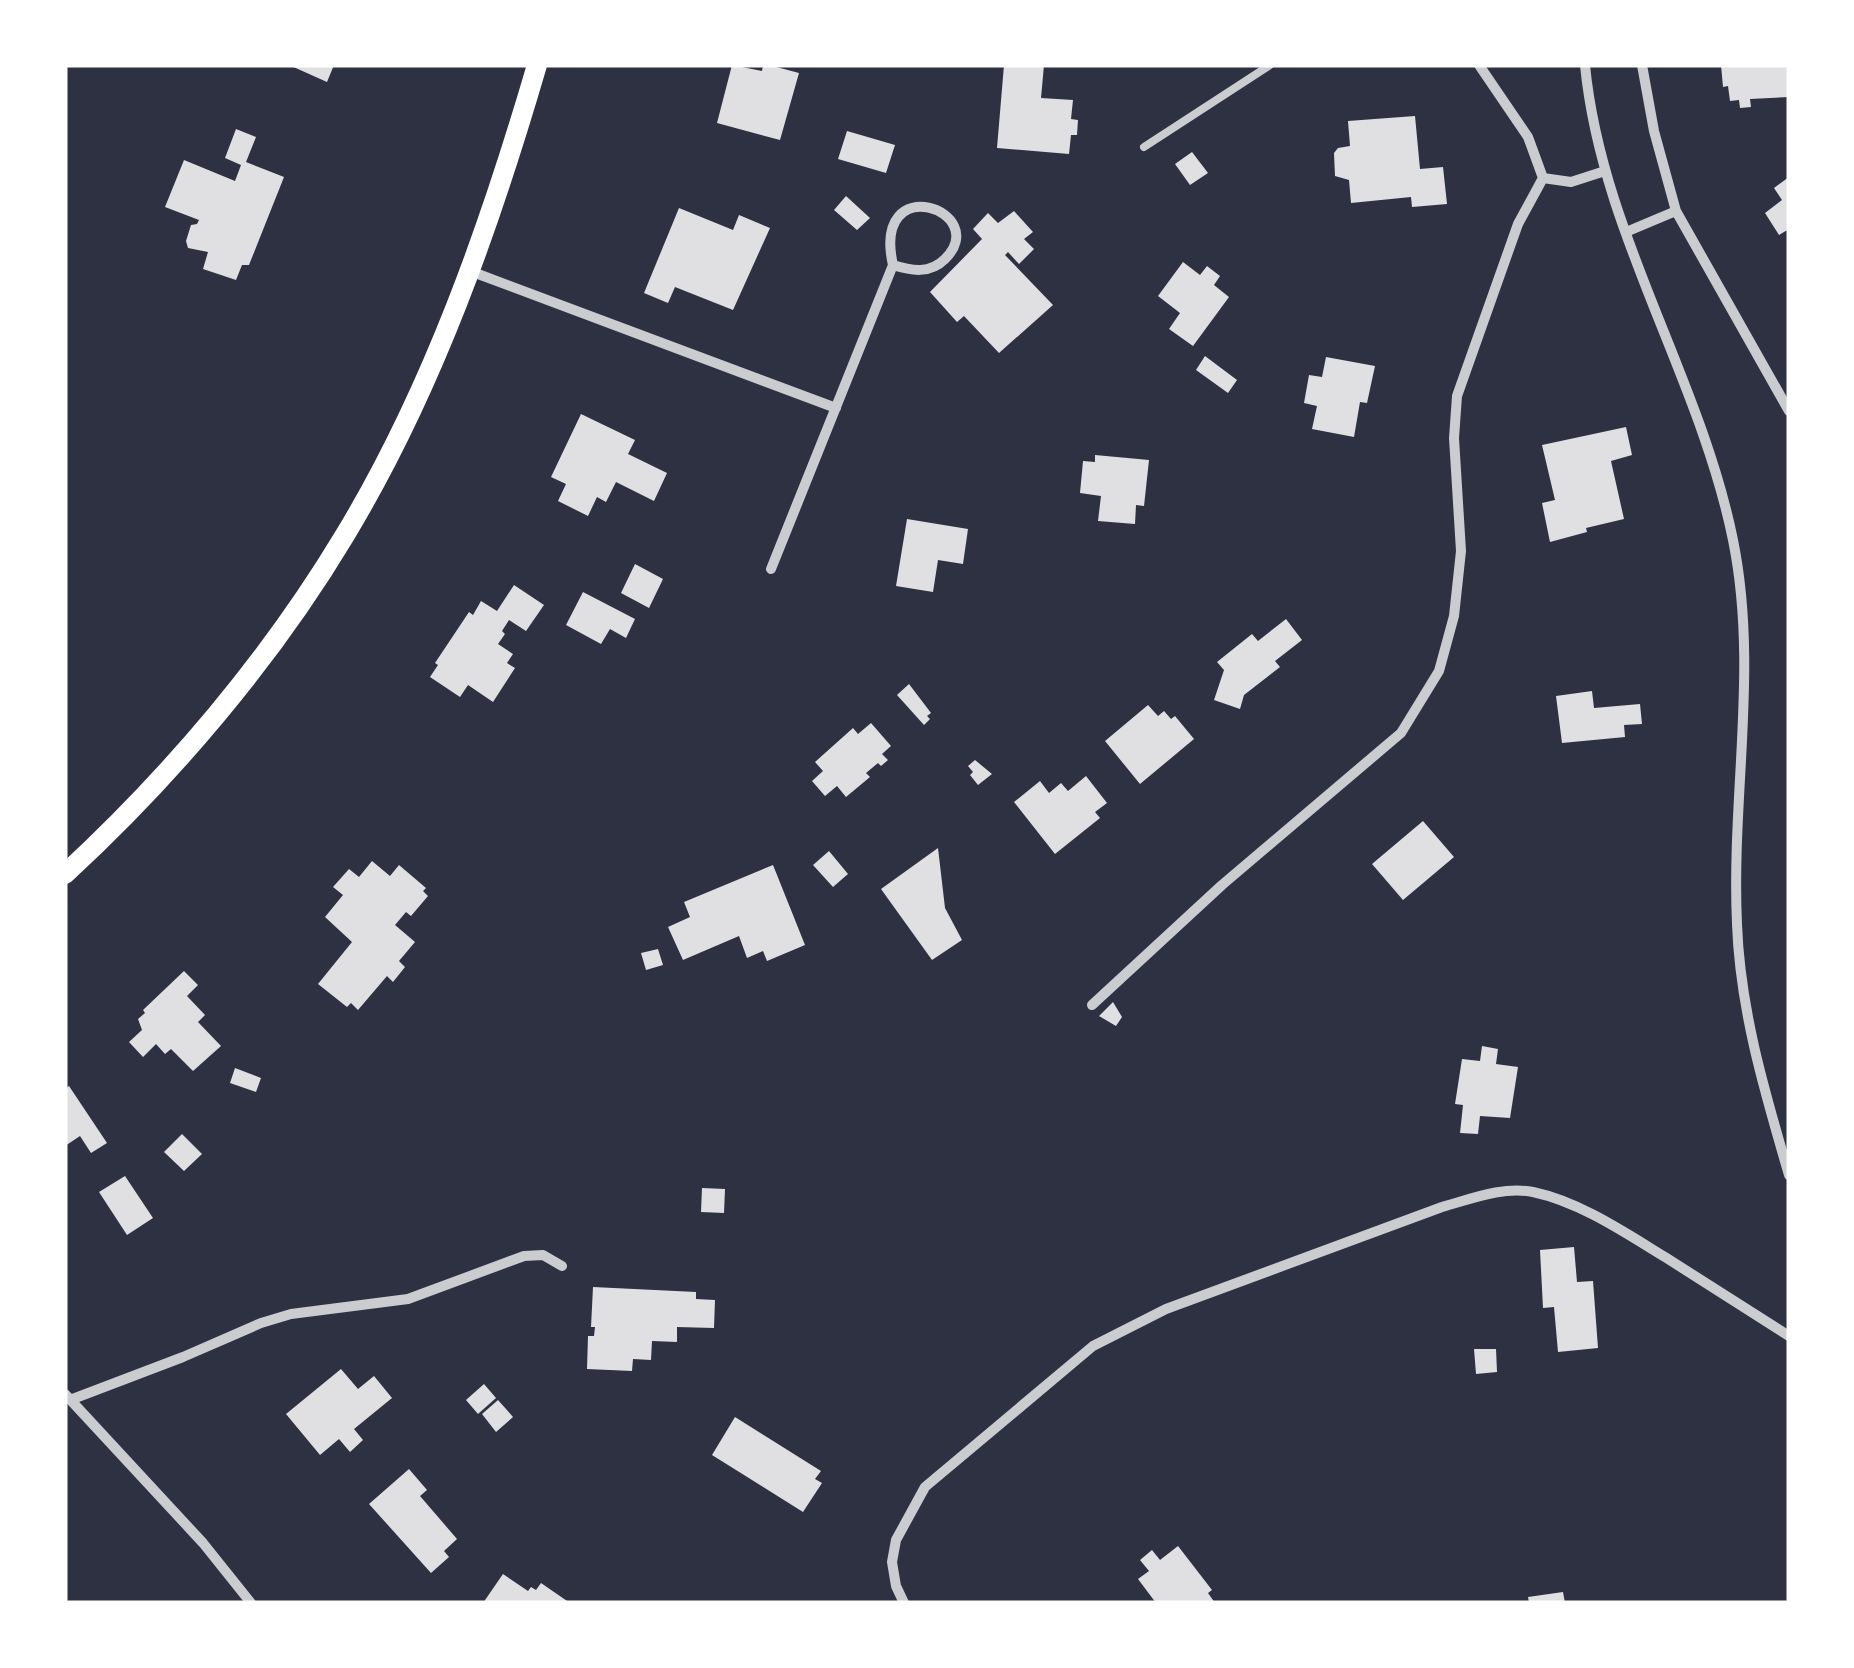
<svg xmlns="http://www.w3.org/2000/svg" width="1854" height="1668" font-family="'Varela Round',sans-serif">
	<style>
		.building { fill: #e0e0e3 }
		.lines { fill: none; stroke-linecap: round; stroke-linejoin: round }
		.service { stroke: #caccd0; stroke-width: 8 }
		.minor { stroke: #caccd0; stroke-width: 10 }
		.secondary { stroke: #fff; stroke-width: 20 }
	</style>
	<rect width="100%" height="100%" fill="#2d3142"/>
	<path class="building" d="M289,65h45l-7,17z
		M732,65l30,6 1,-6h6l30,8 -19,67 -63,-17z
		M1004,65h40l-3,33 32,2 -2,19 7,1 -1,15h-6l-2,19 -72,-6z
		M1721,65h68v32l-39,2 1,8 -11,1 -1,-8 -9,1 -2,-15 -5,1z
		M1415,116l5,53 23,-2 4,37 -35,3 -1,-10 -60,6 -2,-23 -14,-4 -1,-23 4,-5 12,-2 -2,-25z
		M236,129l20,8 -10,25 38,15 -35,88h-7l-6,15 -33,-11 5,-17 -20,-4 -2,-7 5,-16 6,-1 2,-4 -34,-13 19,-47 51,21 6,-16 -16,-7z
		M847,131l48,14 -9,28 -48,-14z
		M1192,152l16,21 -18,12 -15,-21z
		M1789,177v52l-10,6 -14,-22 17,-13 -8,-12z
		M846,196l24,22 -13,12 -23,-20z
		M679,208l54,22 6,-15 31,13 -37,82 -58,-23 -7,16 -24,-10z
		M1014,211l19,21 -9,7 10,10 -15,15 -11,-12 -3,3 48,50 -54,48 -35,-37 -7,6 -27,-30 52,-53 -9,-10 15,-16 10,10z
		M1183,262l17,13 7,-9 13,10 -6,9 15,12 -36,49 -24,-17 11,-16 -22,-17z
		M1205,356l32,24 -9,13 -32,-23z
		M1326,357l49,9 -8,37 -7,-1 -6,35 -42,-8 5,-23 -13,-3 5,-28 13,2z
		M581,414l54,26 -7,14 39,19 -13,28 -38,-19 -10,20 -9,-5 -9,19 -30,-15 8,-17 -15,-7z
		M1626,427l6,28 -21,6 13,58 -38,9 1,4 -37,10 -8,-39 13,-3 -13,-55z
		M1095,455l54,5 -5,46 -8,-1 -1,19 -37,-3 3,-25 -21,-3 3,-32 12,1z
		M907,519l61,10 -5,35 -25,-4 -5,32 -37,-6z
		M635,564l28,15 -14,29 -28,-15z
		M514,585l30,20 -18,26 -17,-11 -7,11 3,3 -7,10 15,10 -6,9 8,5 -22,34 -25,-17 -8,12 -30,-20 8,-12 -3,-2 34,-51 4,3 8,-14 16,10z
		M583,592l52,27 -9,19 -16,-9 -9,15 -35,-19z
		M1286,619l16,21 -27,21 5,6 -36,28 -4,14 -26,-9 10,-30 -7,-8 35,-28 6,7z
		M909,684l22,29 -4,3 3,3 -6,6 -27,-30z
		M1592,691l2,17 46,-4 2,20 -18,1 1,12 -63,6 -6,-47z
		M1148,705l10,11 6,-5 7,8 4,-3 19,23 -54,45 -35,-43z
		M871,723l20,23 -9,8 6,6 -7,6 -3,-3 -12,10 4,4 -24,20 -9,-11 -12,10 -13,-15 11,-10 -8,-9 38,-34 5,6z
		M975,760l17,14 -14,11 -8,-10 3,-3 -5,-6z
		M1086,776l21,27 -12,9 5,6 -45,36 -41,-52 26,-21 9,12 12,-10 7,8z
		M1423,821l31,36 -51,43 -31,-36z
		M938,848l7,60 17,32 -30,20 -51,-71z
		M829,851l19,23 -15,13 -20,-22z
		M372,861l18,15 9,-11 27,23 -3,3 5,5 -17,20 -5,-4 -11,13 20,17 -16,19 6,6 -12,15 -6,-6 -29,34 -7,-7 -4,4 -29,-23 34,-42 -27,-25 18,-22 -10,-8 16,-18 10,8z
		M773,865l32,80 -38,16 -4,-10 -16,7 -8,-22 -56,24 -15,-33 22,-10 -6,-15z
		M658,949l5,16 -17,5 -5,-17z
		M184,971l14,14 -11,11 18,19 -7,7 23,24 -28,25 -22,-22 -6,5 -9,-10 -13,13 -14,-15 13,-12 -4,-11 7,-6 -2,-3z
		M1113,1002l9,15 -6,9 -17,-10z
		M1482,1046l16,3 -2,15 22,3 -8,51 -30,-2 -2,18 -18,-1 3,-28 -8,-1 7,-45 18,2z
		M235,1068l26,10 -5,14 -26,-9z
		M69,1086l38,57 -16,10 -11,-17 -15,10v-57z
		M182,1134l20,20 -18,17 -20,-19z
		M125,1176l28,42 -26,17 -28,-43z
		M702,1188l23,1 -1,24 -23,-1z
		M1574,1247l3,35 16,-1 5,67 -40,4 -4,-45 -11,1 -3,-58z
		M593,1287l103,5v7l19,1 -1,28 -37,-1v15l-25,-1 -1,19 -18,-1 -1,12 -45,-2 1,-33h6l1,-9h-4z
		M1474,1349h22l1,23 -21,2z
		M341,1369l17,20 16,-13 18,22 -38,31 9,11 -13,12 -11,-13 -19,16 -34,-41z
		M484,1384l12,14 -18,16 -12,-14z
		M498,1400l15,17 -17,15 -14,-18z
		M735,1417l86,54 -6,8 7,4 -19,29 -91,-57z
		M409,1469l18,21 -7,6 37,43 -13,12 5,6 -18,16 -62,-69z
		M1178,1546l34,44 -4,3 7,10h-59l-18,-24 11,-8 -9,-11 12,-10 8,10z
		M503,1574l25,17 3,-4 5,3 5,-7 29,20h-87z
		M1563,1592l2,11h-36l-1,-6z"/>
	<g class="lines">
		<path class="service" d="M1144,147l126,-82"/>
		<path class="minor" d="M1479,65l49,72 15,41 28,4 34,-11
			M1585,65c16,167 115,312 148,475 26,128 -2,255 4,384 3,86 28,169 52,251
			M1642,65l12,66 22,80 113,200
			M1626,232l50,-21
			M470,271l366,137
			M771,569l122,-304c19,6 37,9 52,-6 48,-48 -74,-91 -52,6
			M1092,1005l130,-120 179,-152 38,-62 15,-55 7,-65 -7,-113 3,-42 61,-172 25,-46
			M65,1394l138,149 48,60
			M70,1400l113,-43 78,-34 30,-9 117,-15 116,-43 19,-1 19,11
			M904,1603l-8,-17 -4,-24 4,-22 29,-53 168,-141 73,-37 276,-102c29,-8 61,-21 91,-15 47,10 91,40 132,65 41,26 83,53 124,79"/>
		<path class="secondary" d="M65,874c106,-98 205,-214 280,-339 87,-144 145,-309 192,-470"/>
	</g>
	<rect width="1854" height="1668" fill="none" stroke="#ffffff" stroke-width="135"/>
</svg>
